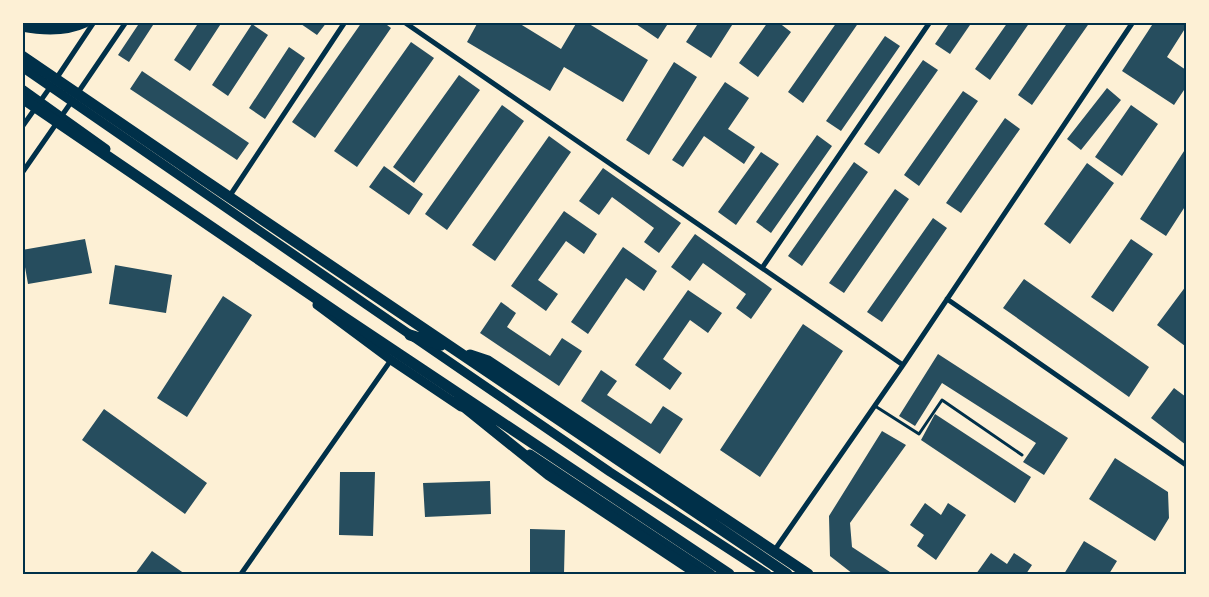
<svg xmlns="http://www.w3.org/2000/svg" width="1209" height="597" font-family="Figtree,sans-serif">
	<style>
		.building { fill: #264d5e }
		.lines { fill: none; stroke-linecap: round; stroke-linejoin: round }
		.service { stroke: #003049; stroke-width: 3 }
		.minor { stroke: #003049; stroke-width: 5 }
		.secondary { stroke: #003049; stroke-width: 9 }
		.trunk { stroke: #003049; stroke-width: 11 }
		.neatline { fill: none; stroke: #003049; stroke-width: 2 }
	</style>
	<rect width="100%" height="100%" fill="#fdf0d5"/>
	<path class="building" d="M140,22h15l-26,40 -11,-7z
		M199,22h23l-32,49 -16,-11z
		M302,22h25l-10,13 -16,-11z
		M362,22h21l8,6 -76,110 -23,-16z
		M478,22h39l44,27 16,-27h9l62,38 -25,42 -59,-35 -14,24 -83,-49z
		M633,22h36l-11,17z
		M699,22h35l-23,36 -25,-16z
		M768,22h10l13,10 -33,45 -19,-14z
		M837,22h22l-56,81 -15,-11z
		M950,22h22l-22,32 -15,-10z
		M1008,22h22l-40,58 -15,-11z
		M1068,22h22l-58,83 -14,-10z
		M1154,22h32v5l-19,30 19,13v17l-12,18 -52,-34z
		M252,24l16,11 -40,61 -16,-11z
		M885,36l15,10 -59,85 -15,-10z
		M411,42l23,16 -77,109 -23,-16z
		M289,47l16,11 -40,61 -16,-11z
		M923,60l15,10 -59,84 -15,-10z
		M674,62l23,15 -48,78 -23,-15z
		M142,71l107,72 -12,17 -107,-71z
		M459,75l21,15 -66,93 -21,-16z
		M725,82l24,16 -21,31 27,18 -11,17 -40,-28 -21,31 -11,-7z
		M1107,88l14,12 -40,50 -14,-11z
		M963,91l15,10 -59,85 -15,-11z
		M502,105l22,16 -77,109 -22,-16z
		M1131,105l27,19 -36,52 -27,-19z
		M1005,118l15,11 -59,84 -15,-10z
		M817,135l15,11 -61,87 -15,-11z
		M549,136l22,16 -76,109 -23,-16z
		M1186,148v57l-20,31 -26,-17z
		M761,152l18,12 -43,61 -18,-13z
		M854,162l14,10 -66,94 -14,-10z
		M1087,163l27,20 -44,61 -26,-20z
		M384,166l39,28 -14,21 -40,-28z
		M603,168l78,55 -22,30 -15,-11 10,-14 -42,-31 -13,18 -20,-14z
		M895,189l14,10 -65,94 -15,-10z
		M564,211l33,23 -13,20 -18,-13 -28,39 20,14 -12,17 -35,-25z
		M933,218l14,10 -65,94 -15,-10z
		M695,234l77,55 -21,30 -15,-11 10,-14 -43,-31 -13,18 -19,-14z
		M85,239l7,34 -64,11 -6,-34z
		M1131,239l22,15 -40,58 -22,-15z
		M623,247l34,24 -13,20 -18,-13 -38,56 -17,-12z
		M115,265l57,10 -6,38 -57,-9z
		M1024,279l125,88 -20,30 -126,-89z
		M1186,286v59l-1,1 -28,-21z
		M688,290l34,23 -14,20 -18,-13 -27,39 19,14 -12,17 -35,-25z
		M223,296l29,19 -65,102 -30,-19z
		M501,302l15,11 -9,14 43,29 12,-18 20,13 -23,35 -79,-53z
		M803,324l40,27 -83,126 -40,-27z
		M938,354l130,84 -24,37 -21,-13 13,-19 -94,-60 -27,43 -16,-10z
		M601,370l16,11 -10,14 44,29 12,-18 20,13 -23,35 -79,-53z
		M1174,388l12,9v48l-35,-27z
		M104,409l103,74 -22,31 -103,-74z
		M935,414l96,63 -16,26 -94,-63z
		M882,431l24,14 -56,78 2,24 41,27h-40l-23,-18 -1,-40z
		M1115,458l53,34 1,26 -14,23 -66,-42z
		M340,472h35l-2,64 -34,-1z
		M490,481l1,33 -66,3 -2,-34z
		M925,503l16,12 7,-12 18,12 -30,45 -19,-14 7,-11 -14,-10z
		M530,529l35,1 -1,44h-34z
		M1084,541l33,20 -8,13h-45z
		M152,551l33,23h-50z
		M991,553l16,11 7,-11 18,12 -6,9h-50z"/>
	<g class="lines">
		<path class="service" d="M875,406l44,28 23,-34 80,55"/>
		<path class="minor" d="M404,22l499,343
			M56,79l38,-57
			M77,94l49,-72
			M22,127l29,-41
			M22,173l50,-72
			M229,197l116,-175
			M762,268l168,-246
			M947,299l239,166
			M774,551l129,-186 230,-343
			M241,574l150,-214"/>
		<path class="secondary" d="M22,67l342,236 246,169 157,102
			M22,89l84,60
			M317,305l74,55 70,47
			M530,454l181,120"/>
		<path class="trunk" d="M22,26c21,4 44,5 63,-4
			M22,56l176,120 589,398
			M22,98l320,218 387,258
			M410,335l31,10
			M470,355l18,6 320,213
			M457,401l92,74 149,99"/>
	</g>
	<rect width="1209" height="597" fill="none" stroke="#fdf0d5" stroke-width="48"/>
	<rect x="24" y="24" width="1161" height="549" class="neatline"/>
</svg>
